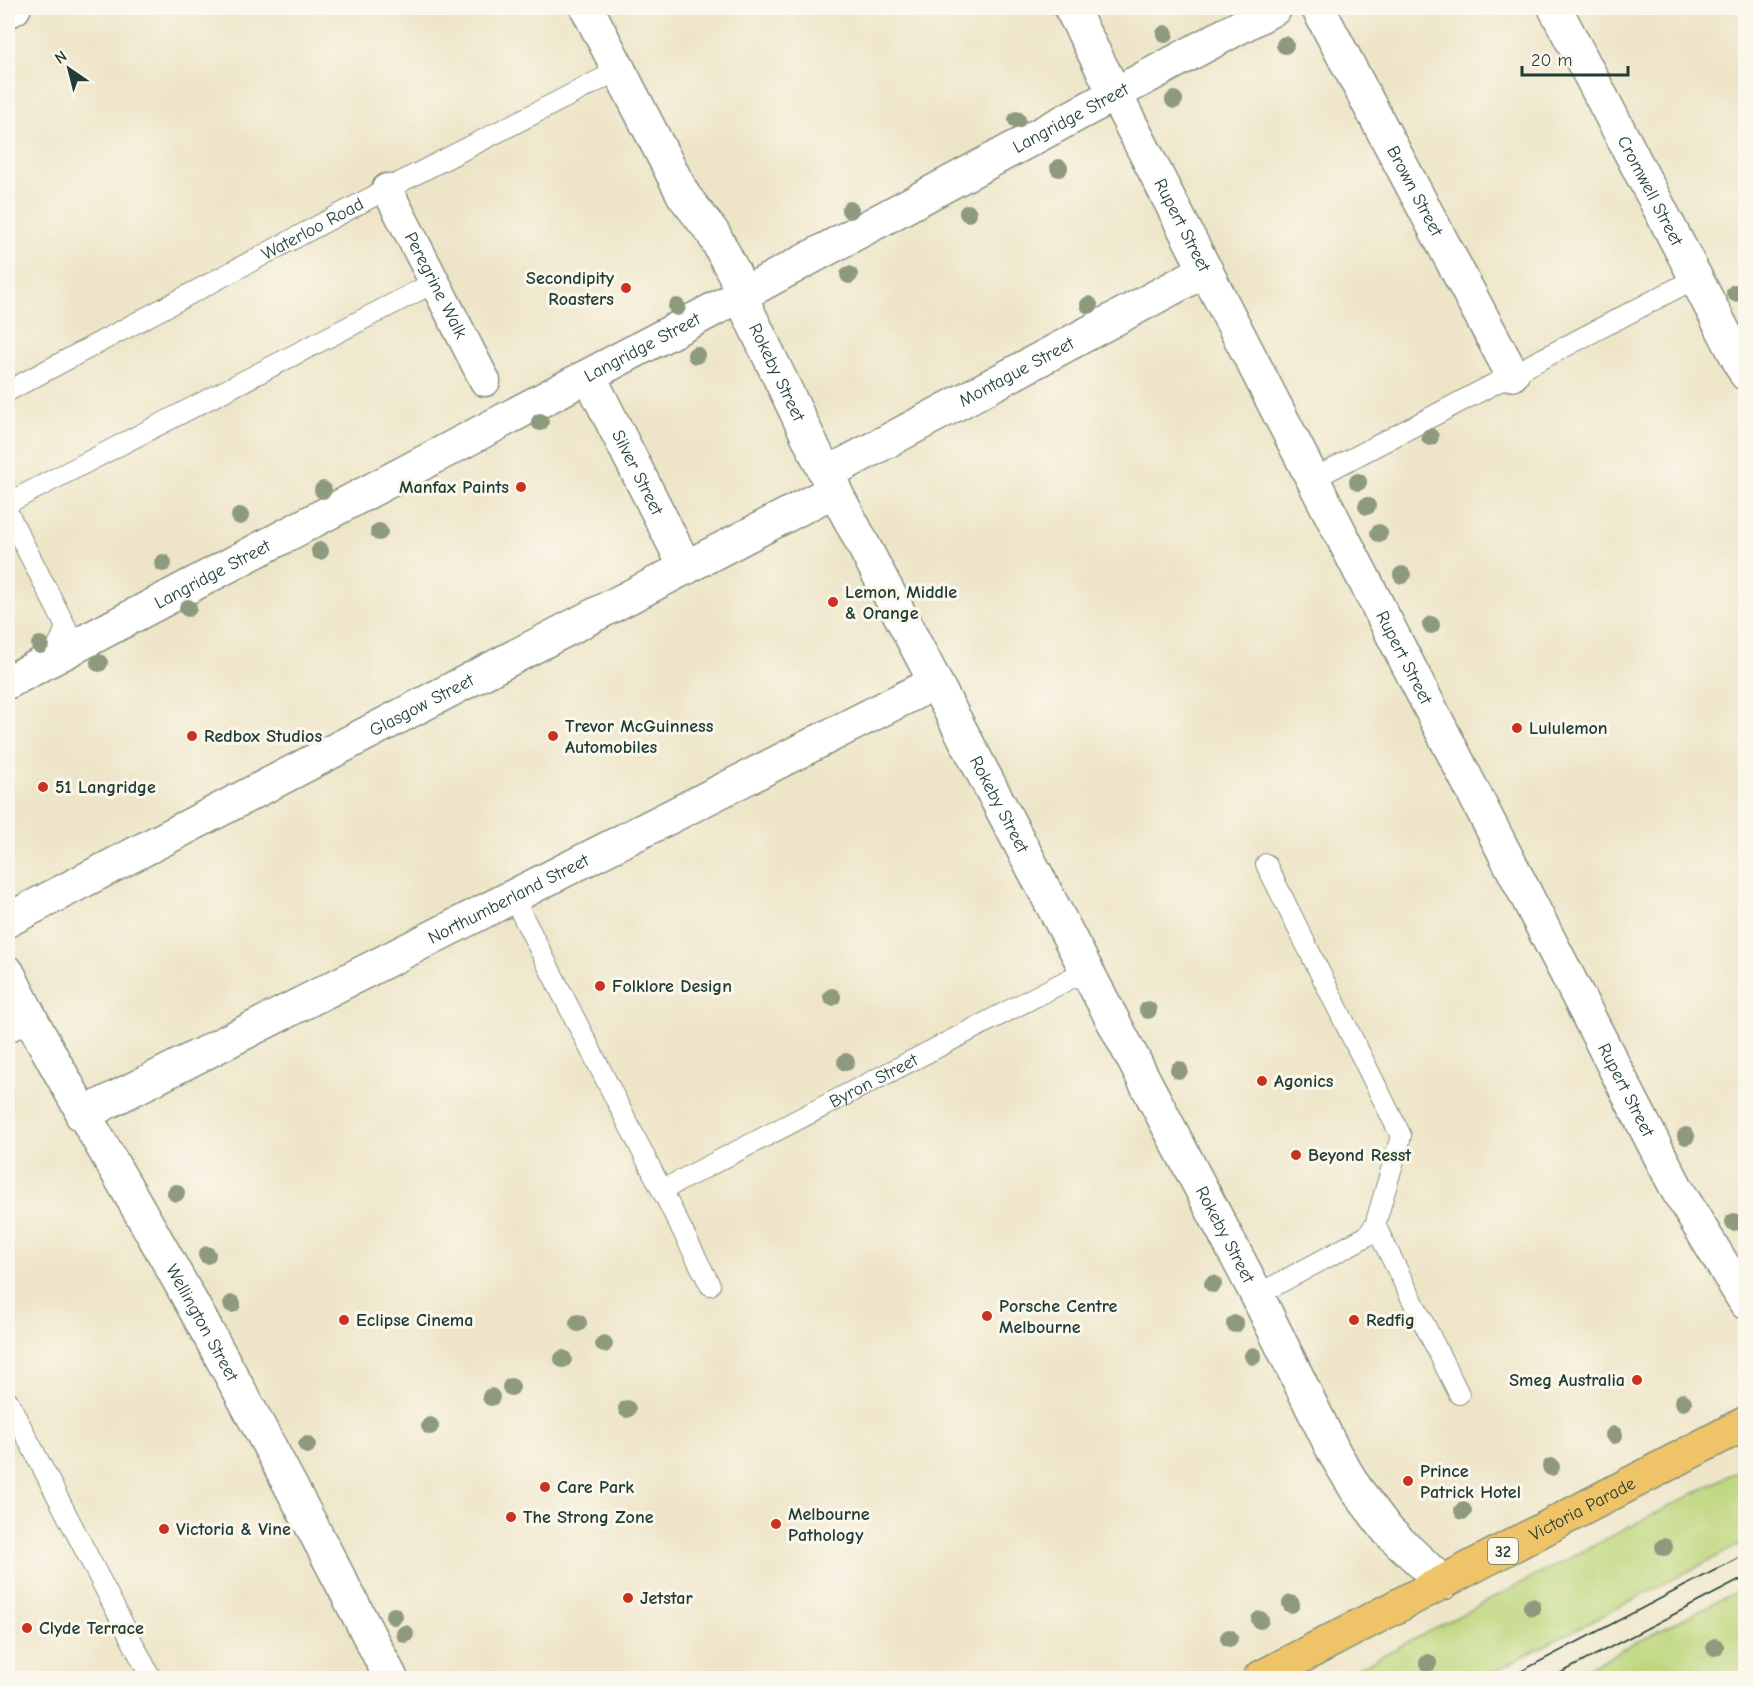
<svg xmlns="http://www.w3.org/2000/svg" width="1753" height="1686" font-family="'Comic Neue',sans-serif">
	<style>
		.grass { fill: #bdd67b; stroke: #6e8a58; stroke-width: 1.5 }
		.lines { fill: none; stroke-linecap: round; stroke-linejoin: round }
		.service-casing { stroke: #86917e; stroke-width: 22 }
		.pedestrian-casing { stroke: #86917e; stroke-width: 33 }
		.minor-casing { stroke: #86917e; stroke-width: 36 }
		.tertiary-casing { stroke: #86917e; stroke-width: 36 }
		.primary-casing { stroke: #86917e; stroke-width: 36 }
		.service { stroke: #fff; stroke-width: 20 }
		.pedestrian { stroke: #fff; stroke-width: 30 }
		.minor { stroke: #fff; stroke-width: 33 }
		.tertiary { stroke: #fff; stroke-width: 33 }
		.primary { stroke: #efc469; stroke-width: 33 }
		.tram { stroke: #1f3d34; stroke-width: 1.5 }
		.tree { fill: #8e9a7e }
		.poi-dot { fill: #c8321e; stroke: #fbf7ec; stroke-width: 2 }
		.labels { text-anchor: middle; stroke-width: 6; stroke-linejoin: round; paint-order: stroke }
		.shield { fill: #fbf7ec; stroke: #61756b; stroke-width: 1.5 }
		.shield-label { font-size: 16px; font-weight: bold; fill: #1f3d34 }
		.street-label { font-size: 18px; fill: #1f3d34; stroke: #fbf7ec }
		.poi-label { font-size: 18px; font-weight: bold; fill: #1f3d34; stroke: #fbf7ec; text-anchor: start }
	</style>
	<rect width="100%" height="100%" fill="#fbf7ec"/>
	<filter id="ink" filterUnits="userSpaceOnUse"><feTurbulence type="fractalNoise" baseFrequency=".0167" numOctaves="2"/><feDisplacementMap in="SourceGraphic" scale="12" xChannelSelector="R" yChannelSelector="G"/><feConvolveMatrix kernelMatrix="1 2 1 2 8 2 1 2 1" color-interpolation-filters="sRGB"/></filter>
	<filter id="wash" filterUnits="userSpaceOnUse"><feTurbulence type="fractalNoise" baseFrequency=".008" numOctaves="4" result="noise"/><feDisplacementMap in="SourceGraphic" scale="24" xChannelSelector="R" yChannelSelector="G"/><feGaussianBlur stdDeviation="1.35" result="paint"/><feColorMatrix in="noise" values="0 0 0 0 0 0 0 0 0 0 0 0 0 0 0 0 0 1.4 0 .05"/><feComposite in="paint" operator="in"/></filter>
	<g filter="url(#wash)">
		<rect width="100%" height="100%" fill="#eee5c8"/>
		<path class="grass" d="M1745,1467v75l-263,136h-143z
			M1745,1587v89l-5,2h-173z"/>
	</g>
	<g filter="url(#ink)">
		<g class="lines">
			<g class="service-casing">
				<g id="service">
					<path id="s1" d="M8,391l379,-202 232,-119"/>
					<path d="M1313,479l383,-201"/>
					<path d="M8,503l427,-221"/>
					<path d="M8,513l58,114 -13,32"/>
					<path d="M513,897l197,388"/>
					<path id="s2" d="M662,1190l423,-219"/>
					<path d="M1375,1225l84,169"/>
					<path d="M1257,1295l110,-59 8,-11 26,-89 -135,-272"/>
					<path d="M8,1401l143,277"/>
				</g>
			</g>
			<g class="pedestrian-casing">
				<g id="pedestrian">
					<path id="s3" d="M387,189l98,192"/>
				</g>
			</g>
			<g class="minor-casing">
				<g id="minor">
					<path id="s4" d="M587,8l97,188 29,37 21,40 14,39 78,162 431,821 78,159 21,35 32,42 55,52"/>
					<path id="s5" d="M1071,8l607,1183 68,112"/>
					<path id="s6" d="M1318,8l194,366"/>
					<path id="s7" d="M1555,8l191,366"/>
					<path d="M8,11l6,-3"/>
					<path id="s8" d="M589,376l97,192"/>
					<path id="s9" d="M826,474l380,-204"/>
					<path id="s10" d="M8,920l827,-430"/>
					<path d="M8,1025l20,-11"/>
					<path id="s11" d="M82,1115l852,-432"/>
				</g>
			</g>
			<g class="tertiary-casing">
				<g id="tertiary">
					<path id="s12" d="M8,682l733,-387 534,-287"/>
					<path id="s13" d="M8,973c40,83 88,161 134,242 87,152 169,308 249,463"/>
				</g>
			</g>
			<g class="primary-casing">
				<g id="primary">
					<path id="s14" d="M1260,1678l486,-255"/>
				</g>
			</g>
			<use href="#service" class="service"/>
			<use href="#pedestrian" class="pedestrian"/>
			<use href="#minor" class="minor"/>
			<use href="#tertiary" class="tertiary"/>
			<use href="#primary" class="primary"/>
			<path class="tram" d="M1508,1678l238,-124
				M1551,1678l195,-101"/>
		</g>
		<g class="tree">
			<circle cx="1165" cy="34" r="9"/>
			<circle cx="1285" cy="45" r="9"/>
			<circle cx="1174" cy="100" r="9"/>
			<circle cx="1017" cy="120" r="9"/>
			<circle cx="1059" cy="168" r="9"/>
			<circle cx="850" cy="210" r="9"/>
			<circle cx="968" cy="213" r="9"/>
			<circle cx="849" cy="275" r="9"/>
			<circle cx="1735" cy="293" r="9"/>
			<circle cx="1089" cy="305" r="9"/>
			<circle cx="677" cy="307" r="9"/>
			<circle cx="696" cy="355" r="9"/>
			<circle cx="540" cy="422" r="9"/>
			<circle cx="1430" cy="437" r="9"/>
			<circle cx="1358" cy="482" r="9"/>
			<circle cx="323" cy="490" r="9"/>
			<circle cx="1367" cy="506" r="9"/>
			<circle cx="240" cy="516" r="9"/>
			<circle cx="379" cy="532" r="9"/>
			<circle cx="1379" cy="533" r="9"/>
			<circle cx="320" cy="551" r="9"/>
			<circle cx="163" cy="563" r="9"/>
			<circle cx="1402" cy="575" r="9"/>
			<circle cx="188" cy="608" r="9"/>
			<circle cx="1431" cy="625" r="9"/>
			<circle cx="40" cy="645" r="9"/>
			<circle cx="99" cy="663" r="9"/>
			<circle cx="832" cy="997" r="9"/>
			<circle cx="1148" cy="1010" r="9"/>
			<circle cx="846" cy="1062" r="9"/>
			<circle cx="1179" cy="1070" r="9"/>
			<circle cx="1686" cy="1136" r="9"/>
			<circle cx="176" cy="1193" r="9"/>
			<circle cx="1734" cy="1222" r="9"/>
			<circle cx="207" cy="1255" r="9"/>
			<circle cx="1213" cy="1284" r="9"/>
			<circle cx="232" cy="1304" r="9"/>
			<circle cx="578" cy="1323" r="9"/>
			<circle cx="1235" cy="1324" r="9"/>
			<circle cx="604" cy="1344" r="9"/>
			<circle cx="1253" cy="1356" r="9"/>
			<circle cx="563" cy="1359" r="9"/>
			<circle cx="511" cy="1387" r="9"/>
			<circle cx="491" cy="1397" r="9"/>
			<circle cx="1683" cy="1402" r="9"/>
			<circle cx="627" cy="1409" r="9"/>
			<circle cx="430" cy="1426" r="9"/>
			<circle cx="1614" cy="1435" r="9"/>
			<circle cx="307" cy="1445" r="9"/>
			<circle cx="1551" cy="1467" r="9"/>
			<circle cx="1463" cy="1511" r="9"/>
			<circle cx="1664" cy="1547" r="9"/>
			<circle cx="1291" cy="1604" r="9"/>
			<circle cx="1532" cy="1607" r="9"/>
			<circle cx="394" cy="1616" r="9"/>
			<circle cx="1260" cy="1620" r="9"/>
			<circle cx="405" cy="1634" r="9"/>
			<circle cx="1229" cy="1638" r="9"/>
			<circle cx="1715" cy="1647" r="9"/>
			<circle cx="1428" cy="1663" r="9"/>
		</g>
	</g>
	<g class="poi-dot">
		<circle cx="626" cy="288" r="6"/>
		<circle cx="521" cy="487" r="6"/>
		<circle cx="833" cy="602" r="6"/>
		<circle cx="1517" cy="728" r="6"/>
		<circle cx="192" cy="736" r="6"/>
		<circle cx="553" cy="736" r="6"/>
		<circle cx="43" cy="787" r="6"/>
		<circle cx="600" cy="986" r="6"/>
		<circle cx="1262" cy="1081" r="6"/>
		<circle cx="1296" cy="1155" r="6"/>
		<circle cx="987" cy="1316" r="6"/>
		<circle cx="344" cy="1320" r="6"/>
		<circle cx="1354" cy="1320" r="6"/>
		<circle cx="1637" cy="1380" r="6"/>
		<circle cx="1408" cy="1481" r="6"/>
		<circle cx="545" cy="1487" r="6"/>
		<circle cx="511" cy="1517" r="6"/>
		<circle cx="776" cy="1524" r="6"/>
		<circle cx="164" cy="1529" r="6"/>
		<circle cx="628" cy="1598" r="6"/>
		<circle cx="27" cy="1628" r="6"/>
	</g>
	<g class="labels">
		<rect class="shield" x="1488" y="1538" width="30" height="26" rx="4.5"/>
		<g class="shield-label">
			<text x="1503" y="1557">32</text>
		</g>
		<g class="street-label">
			<text dy="6" stroke="none"><textPath href="#s12" startOffset="1203">Langridge Street</textPath></text>
			<text dy="6" stroke="none"><textPath href="#s6" startOffset="207">Brown Street</textPath></text>
			<text dy="6" stroke="none"><textPath href="#s7" startOffset="206">Cromwell Street</textPath></text>
			<text dy="6" stroke="none"><textPath href="#s5" startOffset="244">Rupert Street</textPath></text>
			<text dy="6" stroke="none"><textPath href="#s1" startOffset="345">Waterloo Road</textPath></text>
			<text dy="6" stroke="none"><textPath href="#s3" startOffset="108">Peregrine Walk</textPath></text>
			<text dy="6" stroke="none"><textPath href="#s12" startOffset="717">Langridge Street</textPath></text>
			<text dy="6" stroke="none"><textPath href="#s9" startOffset="216">Montague Street</textPath></text>
			<text dy="6" stroke="none"><textPath href="#s4" startOffset="412">Rokeby Street</textPath></text>
			<text dy="6" stroke="none"><textPath href="#s8" startOffset="108">Silver Street</textPath></text>
			<text dy="6" stroke="none"><textPath href="#s12" startOffset="231">Langridge Street</textPath></text>
			<text dy="6" stroke="none"><textPath href="#s5" startOffset="730">Rupert Street</textPath></text>
			<text dy="6" stroke="none"><textPath href="#s10" startOffset="466">Glasgow Street</textPath></text>
			<text dy="6" stroke="none"><textPath href="#s4" startOffset="898">Rokeby Street</textPath></text>
			<text dy="6" stroke="none"><textPath href="#s11" startOffset="478">Northumberland Street</textPath></text>
			<text dy="6" stroke="none"><textPath href="#s2" startOffset="238">Byron Street</textPath></text>
			<text dy="6" stroke="none"><textPath href="#s5" startOffset="1216">Rupert Street</textPath></text>
			<text dy="6" stroke="none"><textPath href="#s4" startOffset="1384">Rokeby Street</textPath></text>
			<text dy="6" stroke="none"><textPath href="#s13" startOffset="400">Wellington Street</textPath></text>
			<text dy="6" stroke="none"><textPath href="#s14" startOffset="364">Victoria Parade</textPath></text>
		</g>
		<g class="poi-label">
			<text x="614" y="284" text-anchor="end">Secondipity<tspan x="614" dy="21">Roasters</tspan></text>
			<text x="509" y="493" text-anchor="end">Manfax Paints</text>
			<text x="845" y="598">Lemon, Middle<tspan x="845" dy="21">&amp; Orange</tspan></text>
			<text x="565" y="732">Trevor McGuinness<tspan x="565" dy="21">Automobiles</tspan></text>
			<text x="1529" y="734">Lululemon</text>
			<text x="204" y="742">Redbox Studios</text>
			<text x="55" y="793">51 Langridge</text>
			<text x="612" y="992">Folklore Design</text>
			<text x="1274" y="1087">Agonics</text>
			<text x="1308" y="1161">Beyond Resst</text>
			<text x="999" y="1312">Porsche Centre<tspan x="999" dy="21">Melbourne</tspan></text>
			<text x="356" y="1326">Eclipse Cinema</text>
			<text x="1366" y="1326">Redfig</text>
			<text x="1625" y="1386" text-anchor="end">Smeg Australia</text>
			<text x="1420" y="1477">Prince<tspan x="1420" dy="21">Patrick Hotel</tspan></text>
			<text x="557" y="1493">Care Park</text>
			<text x="788" y="1520">Melbourne<tspan x="788" dy="21">Pathology</tspan></text>
			<text x="523" y="1523">The Strong Zone</text>
			<text x="176" y="1535">Victoria &amp; Vine</text>
			<text x="640" y="1604">Jetstar</text>
			<text x="39" y="1634">Clyde Terrace</text>
		</g>
	</g>
	<rect width="1753" height="1686" fill="none" stroke="#fbf7ec" stroke-width="30"/>
	<g transform="translate(69 69) rotate(325)" stroke="#fbf7ec" stroke-width="4.5" paint-order="stroke">
	<path d="M0-4.5L10 22L0 15L-10 22Z" fill="#1f3d34"/>
	<text y="-9" font-size="16" font-weight="bold" text-anchor="middle" fill="#1f3d34">N</text>
	</g>
	<path d="M1522 66v9h106v-9" fill="none" stroke="#1f3d34" stroke-width="3"/>
	<text x="1531" y="66" font-size="18" fill="#1f3d34" stroke="#fbf7ec" stroke-width="4.5" paint-order="stroke">20 m</text>
</svg>
